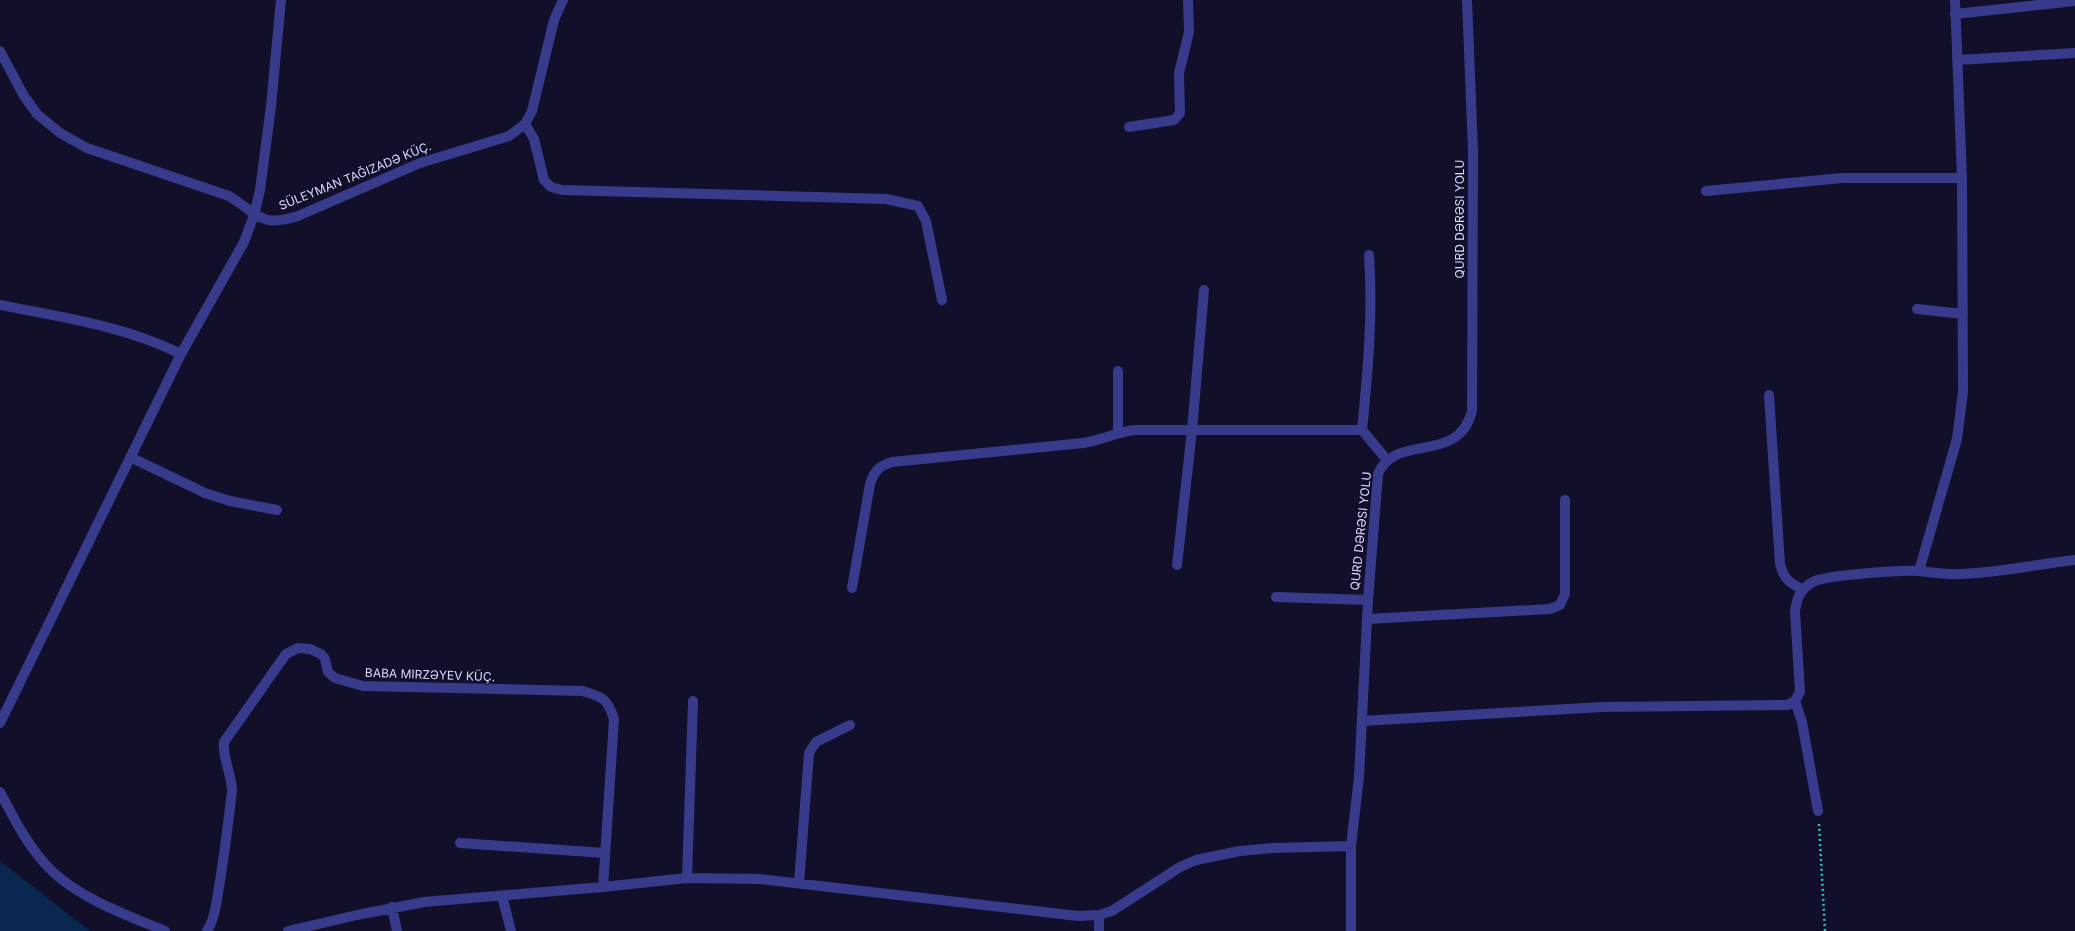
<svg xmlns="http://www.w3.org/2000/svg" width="2075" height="931" font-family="Inter,sans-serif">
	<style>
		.water { fill: #0a274f }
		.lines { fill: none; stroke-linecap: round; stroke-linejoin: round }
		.path { stroke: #2ac2b0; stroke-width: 2.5; stroke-dasharray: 2 3; stroke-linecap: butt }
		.street { stroke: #383a8c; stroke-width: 10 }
		.labels { text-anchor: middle; stroke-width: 3; stroke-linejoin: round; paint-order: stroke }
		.street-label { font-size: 12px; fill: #dbd9ff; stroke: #120f2b }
	</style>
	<rect width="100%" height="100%" fill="#120f2b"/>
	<path class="water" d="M0,861l90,70h-90z"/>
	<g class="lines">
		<path class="path" d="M1819,824l6,107"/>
		<path class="street" d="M1955,14l120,-13
			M0,51l24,45 13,18 23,19 27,15 142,48c29,18 31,32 69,20l122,-53 89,-27 16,-12 7,-13 22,-91 9,-20
			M1957,60l118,-7
			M525,124l9,15 10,41 7,7 11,3 324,9 32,7 8,15 16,79
			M1129,127l45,-7 6,-7 -1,-40 10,-41 -1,-32
			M1706,191l136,-13h120
			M0,305c62,12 124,21 181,49
			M1917,309l46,5
			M1118,371v61
			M1769,395l11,169c4,15 9,19 22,25
			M1362,430c6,-60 11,-116 7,-175
			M130,457l75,36 25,8 47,9
			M1177,565l15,-135 12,-140
			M1919,571l38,-132 6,-47 -1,-214 -7,-178
			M852,588l18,-104c4,-13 9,-18 22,-22l191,-19c19,-3 33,-11 52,-13h227l25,30
			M1276,597l92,3
			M1367,619l183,-10 10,-4 5,-11v-94
			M1795,701l7,21 16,89
			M1362,721l241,-14 184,-2 8,-4 5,-9 -5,-81c2,-13 5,-22 18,-29 12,-7 88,-12 105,-11 14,1 28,4 42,3 39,-1 77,-10 115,-14
			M0,723l181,-369 63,-112 10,-27 6,-25 11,-84 10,-106
			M0,792c14,27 30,58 52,79 29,28 77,45 113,60
			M460,843l145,10
			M687,878l6,-177
			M799,883l10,-130 7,-11 34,-17
			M502,896l9,35
			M392,907l5,24
			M207,931c7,-11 9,-25 11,-38 6,-34 10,-68 14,-102 0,-17 -10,-33 -8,-49l62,-88 12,-6 12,1 11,5 4,5 3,13 7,6 28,8 220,5c20,6 24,7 31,28l-11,168
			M288,931l69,-16 67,-13 179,-15 84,-9 73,1 318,37 21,-1 13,-4 68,-44 16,-7 44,-9 33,-3 78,-2
			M1099,931v-16
			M1351,931v-85l8,-69 9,-177 10,-126c17,-42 80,-8 94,-63l1,-260 -6,-151"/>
	</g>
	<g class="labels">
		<g class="street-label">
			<text transform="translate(355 176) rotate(-22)" y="4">SÜLEYMAN TAĞIZADƏ KÜÇ.</text>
			<text transform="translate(1460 219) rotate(-90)" y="4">QURD DƏRƏSI YOLU</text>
			<text transform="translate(1361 531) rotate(-84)" y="4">QURD DƏRƏSI YOLU</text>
			<text transform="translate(430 675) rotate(2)" y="4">BABA MIRZƏYEV KÜÇ.</text>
		</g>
	</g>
</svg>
